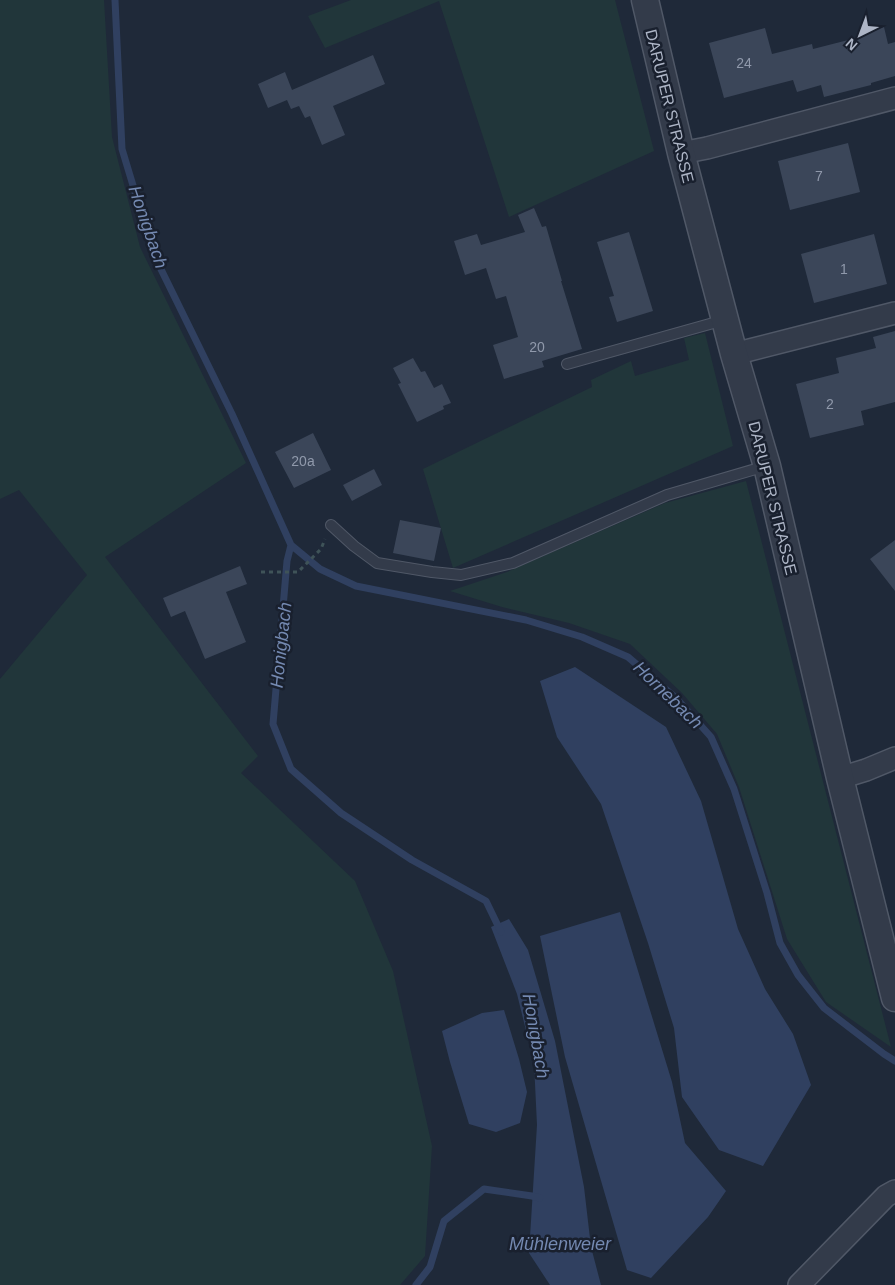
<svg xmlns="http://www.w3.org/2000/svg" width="895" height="1285" font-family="Helvetica,sans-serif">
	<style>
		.green { fill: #21363a }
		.water { fill: #304060 }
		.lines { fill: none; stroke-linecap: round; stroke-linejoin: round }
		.stream { stroke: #304060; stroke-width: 7 }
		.building { fill: #3b4659 }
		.service-casing { stroke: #505867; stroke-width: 12 }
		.minor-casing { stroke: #505867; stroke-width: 24 }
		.tertiary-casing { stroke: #505867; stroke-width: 29 }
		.path { stroke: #3f5358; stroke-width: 3; stroke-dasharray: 4 4; stroke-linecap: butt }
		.service { stroke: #333b4a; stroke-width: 10 }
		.minor { stroke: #333b4a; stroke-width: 21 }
		.tertiary { stroke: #333b4a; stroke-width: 26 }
		.labels { text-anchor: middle; stroke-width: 5; stroke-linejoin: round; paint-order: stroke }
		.number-label { font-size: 14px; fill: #9099ab }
		.street-label { font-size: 16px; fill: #adb5c6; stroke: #19202e }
		.water-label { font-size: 18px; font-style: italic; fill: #7489b1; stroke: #19202e }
	</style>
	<rect width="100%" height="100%" fill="#1f2939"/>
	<path class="green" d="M0,0h104l8,137 28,110 106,216 -141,94 153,199 -17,17 114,108 38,90 39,175 -7,110 -25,29h-400v-606l87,-104 -68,-85 -19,9z
		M351,0h264l39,151 -145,66 -70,-216 -114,47 -17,-32z
		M705,333l28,113 -280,122 -30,-99 169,-82 -1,-7 40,-19 4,15 54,-16 -5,-22z
		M746,481l145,566 -65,-45 -39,-63 -48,-152 -22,-53 -35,-41 -52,-49 -61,-21 -67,-16 -52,-16 57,-19 158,-69z"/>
	<path class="water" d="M575,667l91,60 35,74 37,128 27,60 28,45 18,51 -48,81 -44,-16 -37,-53 -8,-69 -26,-85 -47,-139 -44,-67 -17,-56z
		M620,912l52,170 13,61 41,48 -18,26 -57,61 -24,-8 -62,-213 -25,-121z
		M509,919l19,31 27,91 29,146 7,60 10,38h-51l-21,-32 8,-128 -3,-62 -17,-69 -26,-67z
		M504,1010l15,49 8,33 -7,31 -24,9 -27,-8 -19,-62 -8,-31 40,-18z"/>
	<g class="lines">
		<path class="stream" d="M115,0l7,149 32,106 78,159 59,131 -4,16 -14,163 18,45 50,44 71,47 74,41 15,31
			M291,545l29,24 36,17 170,34 56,17 46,20 49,42 34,38 23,52 33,104 13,50 18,32 26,33 60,46 11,7
			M416,1285l14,-18 14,-46 40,-32 48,7 8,2"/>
	</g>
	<path class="building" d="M884,27l4,17 7,-2v34l-24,7v2l-47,12 -3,-12 -24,7 -4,-12 -69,18 -15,-55 56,-15 7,26 40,-10 1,5 43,-11v-3z
		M373,55l12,29 -52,22 12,29 -23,10 -12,-29 -5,2 -6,-12 -8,3 -4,-9 -19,8 -10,-24 27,-12 7,18z
		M848,143l12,49 -70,18 -12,-49z
		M534,208l8,19 4,-1 16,55h-1l21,68 -40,12 2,6 -40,12 -11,-34 25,-8 -12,-41 -10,3 -10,-31 -21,7 -11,-34 23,-7 4,11 44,-13 -7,-17z
		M629,232l24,79 -36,11 -8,-25 5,-1 -17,-54z
		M874,234l13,50 -73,19 -13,-49z
		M895,331v71l-34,9 3,14 -54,13 -14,-54 43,-11 -3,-15 40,-10 -3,-11z
		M413,358l8,14 4,-1 9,17 8,-4 9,19 -8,3 1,3 -27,13 -19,-38 3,-1 -8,-15z
		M313,433l18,37 -37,18 -19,-36z
		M374,469l8,16 -30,16 -9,-16z
		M400,520l41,8 -7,33 -41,-8z
		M895,540v51l-25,-32z
		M240,566l7,18 -21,8 20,50 -41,17 -20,-48 -14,6 -8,-19z"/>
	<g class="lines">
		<g class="service-casing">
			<path id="service" d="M567,364l157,-44
				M331,525l23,21 23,17 55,9 29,3 52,-12 154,-68 99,-29"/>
		</g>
		<g class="minor-casing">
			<path id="minor" d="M681,153l26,-5 188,-50
				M734,354l161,-41
				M840,778l26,-8 29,-12
				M799,1285l87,-89 9,-5"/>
		</g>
		<g class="tertiary-casing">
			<path id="tertiary" d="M645,0l36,153 53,201 33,112 73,312 55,220"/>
		</g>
		<path class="path" d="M261,572h37l23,-23 4,-10"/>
		<use href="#service" class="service"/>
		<use href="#minor" class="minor"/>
		<use href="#tertiary" class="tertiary"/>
	</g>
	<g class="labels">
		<g class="number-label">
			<text x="744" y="68">24</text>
			<text x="819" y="181">7</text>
			<text x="844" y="274">1</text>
			<text x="537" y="352">20</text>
			<text x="830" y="409">2</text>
			<text x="303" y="466">20a</text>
		</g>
		<g class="street-label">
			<text transform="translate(670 106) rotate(76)" y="6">DARUPER STRASSE</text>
			<text transform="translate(773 498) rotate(76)" y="6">DARUPER STRASSE</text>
		</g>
		<g class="water-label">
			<text transform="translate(148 227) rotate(71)" y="6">Honigbach</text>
			<text transform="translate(281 645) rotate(-84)" y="6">Honigbach</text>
			<text transform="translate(668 695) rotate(44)" y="6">Hornebach</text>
			<text transform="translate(536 1036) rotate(80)" y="6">Honigbach</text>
			<text x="560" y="1250">Mühlenweier</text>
		</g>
	</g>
	<g transform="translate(860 35) rotate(222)" stroke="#19202e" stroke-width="4" paint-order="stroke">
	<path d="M0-4L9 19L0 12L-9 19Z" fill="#adb5c6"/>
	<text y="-8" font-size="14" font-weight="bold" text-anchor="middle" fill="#adb5c6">N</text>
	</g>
</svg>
